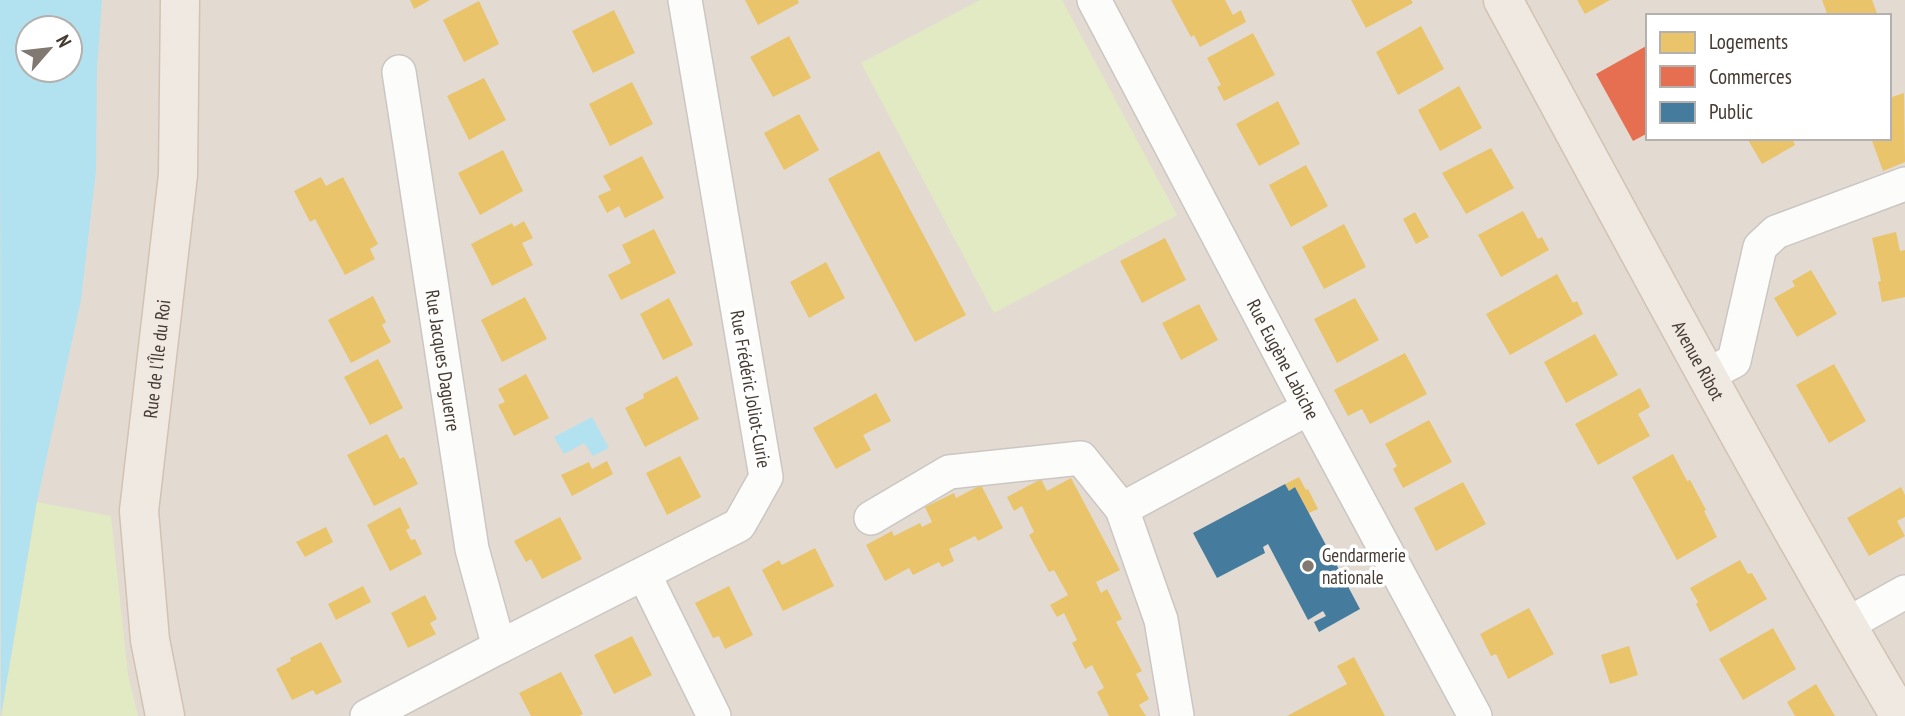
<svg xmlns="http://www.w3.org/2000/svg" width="1905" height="716" font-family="'PT Sans Narrow',sans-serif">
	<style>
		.residential { fill: #e3dbd2; fill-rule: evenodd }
		.green { fill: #e1eac3 }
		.water { fill: #b2e2f0; fill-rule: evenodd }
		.homes { fill: #e9c46a }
		.shops { fill: #e76f51 }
		.public { fill: #457b9d }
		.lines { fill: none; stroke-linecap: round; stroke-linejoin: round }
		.minor-casing { stroke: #cbc6c2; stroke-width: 36 }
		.major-casing { stroke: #d2c2b2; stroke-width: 41 }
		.minor { stroke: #fcfcfb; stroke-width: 33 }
		.major { stroke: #f0e9e2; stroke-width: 38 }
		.poi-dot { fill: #807871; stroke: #fff; stroke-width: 2.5 }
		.labels { text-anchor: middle; stroke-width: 7; stroke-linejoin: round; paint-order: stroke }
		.street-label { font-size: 19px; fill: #443a32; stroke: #fff }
		.poi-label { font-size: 19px; fill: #443a32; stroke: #fff; text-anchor: start }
	</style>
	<rect width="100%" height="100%" fill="#eeeae6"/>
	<path class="residential" d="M0,0h1905v716h-1905zM1648,16h241v122h-241zM28,28h42v42h-42z"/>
	<path class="green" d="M980,0h82l115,215 -183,98 -133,-250z
		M37,502l74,14 17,159 10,41h-137z"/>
	<path class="water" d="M0,0h102l-5,69 -1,102 -15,129 -45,206 -35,210zM28,28h42v42h-42z
		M592,417l17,31 -16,8 -9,-13 -20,11 -10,-17z"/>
	<path class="homes" d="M410,0h20l-16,9z
		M745,0h53l1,3 -41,22z
		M1171,0h54l8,15 8,-5 5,12 -46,25 -6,-12 -3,2z
		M1351,0h60l2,3 -47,25z
		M1577,0h33l-25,14z
		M1822,0h50l6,16h-50z
		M479,1l20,43 -35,18 -21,-42z
		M614,10l21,43 -42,20 -21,-42z
		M1421,26l23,43 -46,26 -22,-43z
		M1253,33l22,42 -51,26 -7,-14 4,-2 -14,-27z
		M789,36l22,42 -38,19 -23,-40z
		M484,78l22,42 -37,20 -22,-44z
		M632,82l21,42 -43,22 -21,-42z
		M1459,86l23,42 -42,23 -22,-41z
		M1904,93l1,69 -22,9 -12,-33h18v-40z
		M1278,101l22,43 -41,22 -23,-42z
		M799,114l20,36 -35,20 -20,-37z
		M1747,138h45l3,7 -33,19z
		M1491,148l23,40 -48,26 -24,-41z
		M503,150l20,41 -43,24 -22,-42z
		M879,151l87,164 -51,27 -87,-163z
		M642,156l22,42 -39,20 -6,-12 -12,7 -9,-17 13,-6 -8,-14z
		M1306,165l22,41 -37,21 -22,-42z
		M321,177l5,9 17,-9 35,67 -8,5 5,10 -30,16 -30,-56 -5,3 -16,-31z
		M1523,211l15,28 4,-2 7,13 -48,27 -23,-42z
		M1415,212l14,25 -13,7 -13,-25z
		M524,221l9,17 -11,5 11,22 -41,21 -21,-42 41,-21 2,4z
		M1344,224l22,43 -42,22 -22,-42z
		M654,229l22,44 -55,27 -13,-25 23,-12 -9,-18z
		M1896,232l4,19 5,-1v47l-23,5 -4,-20 3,-1 -9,-43z
		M1165,238l21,42 -44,23 -22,-42z
		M826,262l19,36 -36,20 -19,-36z
		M1811,270l26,44 -40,23 -23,-39 21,-12 -3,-5z
		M1557,274l16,29 4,-2 6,13 -73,41 -24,-41z
		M373,296l13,26 -4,3 9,17 -40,21 -23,-43z
		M525,297l22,42 -45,23 -21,-42z
		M669,298l24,47 -30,15 -23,-46z
		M1355,298l24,42 -42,23 -23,-44z
		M1199,304l19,36 -37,20 -19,-37z
		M1595,334l23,41 -52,28 -22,-41z
		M1405,353l22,41 -57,30 -8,-15 -14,7 -14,-26z
		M378,359l25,49 -33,17 -26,-48z
		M1834,364l32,57 -37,22 -33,-58z
		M526,374l23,44 -35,18 -16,-31 7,-3 -7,-13z
		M677,376l22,43 -54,28 -20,-39 19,-10 -1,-4z
		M1640,388l10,19 -12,7 12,22 -52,29 -23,-41z
		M876,393l15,28 -28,14 8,15 -35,19 -23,-41z
		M1429,420l23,42 -49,26 -10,-19 4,-3 -12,-22z
		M387,434l13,25 4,-2 14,27 -44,22 -27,-51z
		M1673,454l14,27 3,-1 16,30 -2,1 13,26 -40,23 -45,-83z
		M680,456l21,41 -34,18 -21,-42z
		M607,461l6,13 -41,22 -11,-21 28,-13 3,7z
		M1299,477l7,13 2,-1 10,20 -9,4 -14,-26 -6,4 -4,-7z
		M1071,478l49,92 -24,12 5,11 6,-4 15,30 -6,3 26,49 -6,3 13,25 -10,6 7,11h-37l-12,-24 7,-4 -12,-23 -7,4 -13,-26 5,-3 -13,-27 -7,4 -7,-12 18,-10 -14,-25 -5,2 -20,-37 5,-3 -12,-26 -8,5 -7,-14 34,-18 6,12z
		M1463,482l23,42 -50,27 -22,-43z
		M981,485l22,43 -25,13 -3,-5 -26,13 5,12 -12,6 -3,-5 -26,13 -4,-7 -24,13 -19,-36 26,-14 2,5 26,-13 2,4 10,-5 -7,-15 29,-14 2,5z
		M1901,487l4,8v22l-8,4 8,15 -36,20 -22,-38z
		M400,507l10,21 -4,2 5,10 4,-1 7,15 -32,17 -23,-46z
		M560,517l22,42 -40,20 -11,-20 -5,3 -12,-21z
		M326,527l7,15 -28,15 -9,-15z
		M815,548l19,38 -51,25 -21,-41 17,-10 3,5z
		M1740,560l8,14 4,-1 15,26 -57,33 -14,-28 2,-2 -8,-14z
		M363,586l8,16 -35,18 -8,-16z
		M729,586l24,49 -28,14 -6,-13 -6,2 -18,-35z
		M425,595l12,24 -7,4 6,11 -28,14 -17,-35z
		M1529,608l25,46 -46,25 -12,-25 -5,2 -11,-22z
		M1773,628l23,41 -53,31 -24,-41z
		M632,636l20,39 -38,19 -20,-39z
		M321,642l21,40 -26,13 -3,-5 -21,10 -16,-31 15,-8 -1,-3z
		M1629,646l9,29 -28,9 -9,-29z
		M1354,657l31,59h-98l60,-32 -10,-18z
		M561,672l22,42 -4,2h-48l-12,-23z
		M1816,684l19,32h-40l-8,-14z"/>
	<path class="shops" d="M1648,45v88l-15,8 -37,-67z"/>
	<path class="public" d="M1285,484l4,7 6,-4 65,122 -41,23 -5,-10 12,-6 -3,-5 -15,9 -40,-76 -5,3 2,6 -48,25 -24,-45z"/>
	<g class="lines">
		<g class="minor-casing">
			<g id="minor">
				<path id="s1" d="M1094,0l215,408 166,308"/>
				<path id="s2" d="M399,72l73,477 27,98"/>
				<path d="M1707,375l27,-14 26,-114 16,-15 129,-48"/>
				<path d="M871,518l78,-46 132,-14 41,51"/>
				<path d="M644,574l70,142"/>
				<path d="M1846,625l59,-33"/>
				<path d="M367,716l132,-69 240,-122 27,-48 -81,-477"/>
				<path d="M1177,716l-16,-96 -39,-111 187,-101"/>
			</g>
		</g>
		<g class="major-casing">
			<g id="major">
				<path id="s3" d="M1503,0c130,240 258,481 397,716"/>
				<path id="s4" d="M165,716l-15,-76 -11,-129 39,-336 2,-175"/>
			</g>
		</g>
		<use href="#minor" class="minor"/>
		<use href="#major" class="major"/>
	</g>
	<circle class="poi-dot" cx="1308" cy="566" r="7"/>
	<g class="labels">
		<g class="street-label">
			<text dy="7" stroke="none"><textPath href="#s4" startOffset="360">Rue de l'Île du Roi</textPath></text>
			<text dy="7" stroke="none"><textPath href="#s1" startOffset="406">Rue Eugène Labiche</textPath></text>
			<text dy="7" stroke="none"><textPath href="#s3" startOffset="410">Avenue Ribot</textPath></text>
			<text dy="7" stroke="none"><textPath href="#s2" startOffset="292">Rue Jacques Daguerre</textPath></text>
			<text transform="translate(751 389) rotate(80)" y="7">Rue Frédéric Joliot-Curie</text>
		</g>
		<g class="poi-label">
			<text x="1322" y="562">Gendarmerie<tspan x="1322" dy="22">nationale</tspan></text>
		</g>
	</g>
	<rect x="1646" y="14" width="245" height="126" fill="#ffffff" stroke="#b4b0ad" stroke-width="2"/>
	<rect x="1660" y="32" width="35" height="21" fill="#e9c46a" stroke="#b4b0ad" stroke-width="2"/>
	<text x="1709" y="49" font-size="21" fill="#443a32">Logements</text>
	<rect x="1660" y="66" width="35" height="21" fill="#e76f51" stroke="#b4b0ad" stroke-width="2"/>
	<text x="1709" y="84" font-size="21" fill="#443a32">Commerces</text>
	<rect x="1660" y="102" width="35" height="21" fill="#457b9d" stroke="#b4b0ad" stroke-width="2"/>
	<text x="1709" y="119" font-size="21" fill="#443a32">Public</text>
	<g transform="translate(49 49) rotate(62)"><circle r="33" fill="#ffffff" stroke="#b4b0ad" stroke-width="2"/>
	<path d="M0-5L12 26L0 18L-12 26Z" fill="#807871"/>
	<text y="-10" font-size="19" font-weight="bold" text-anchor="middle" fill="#443a32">N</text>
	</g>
</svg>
